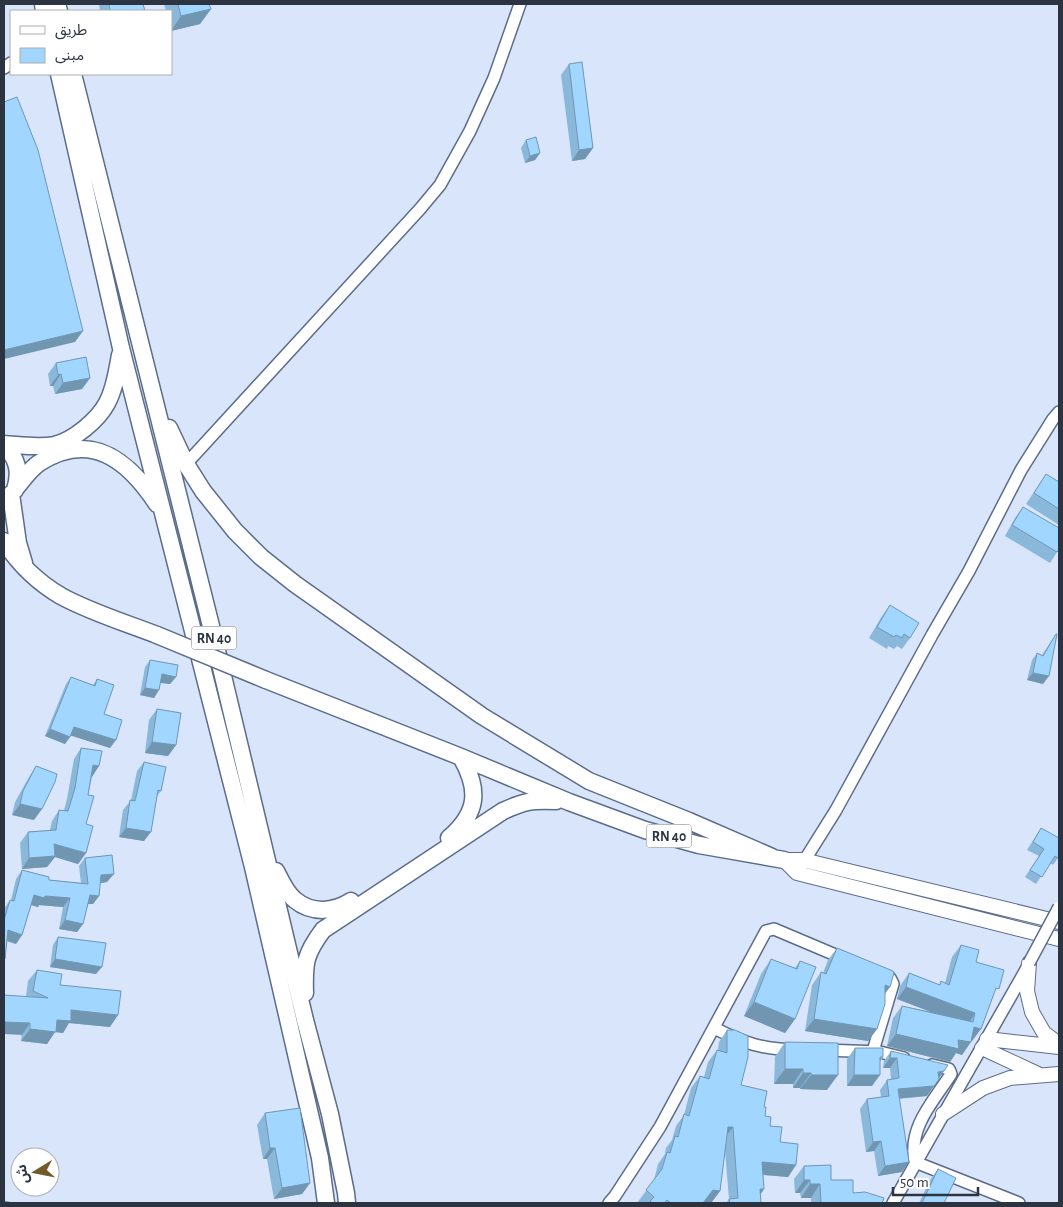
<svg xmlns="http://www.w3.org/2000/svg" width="1063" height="1207" font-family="'Alegreya Sans','Noto Sans Arabic',sans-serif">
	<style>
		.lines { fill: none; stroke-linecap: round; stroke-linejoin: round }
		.minor-casing { stroke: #5b6d8b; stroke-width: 14 }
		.major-casing { stroke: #5b6d8b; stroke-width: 16 }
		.highway-casing { stroke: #5b6d8b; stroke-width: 19 }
		.minor { stroke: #fff; stroke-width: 11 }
		.major { stroke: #fff; stroke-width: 14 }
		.highway { stroke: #fff; stroke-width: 16 }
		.minor-bridge-casing { stroke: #5b6d8b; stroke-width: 14; stroke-linecap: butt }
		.highway-bridge-casing { stroke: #5b6d8b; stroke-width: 19; stroke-linecap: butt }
		.minor-bridge { stroke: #fff; stroke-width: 11 }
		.highway-bridge { stroke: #fff; stroke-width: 16 }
		.wall { fill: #8ab8db }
		.shaded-wall { fill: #7096b2 }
		.building { fill: #a0d6ff; stroke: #7096b2 }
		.labels { text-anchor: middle; stroke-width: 4.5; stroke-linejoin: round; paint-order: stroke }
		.shield { fill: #fff; stroke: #6b717b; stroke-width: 1 }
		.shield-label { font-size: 14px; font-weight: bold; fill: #2c3442 }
	</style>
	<rect width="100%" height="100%" fill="#d9e5fa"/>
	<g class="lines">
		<g class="minor-casing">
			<path id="minor" d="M4,68l7,-5
				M186,464l234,-255 20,-24 30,-54 24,-53 26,-74
				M801,866l35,-56 96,-175 37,-64 52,-101 32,-51 6,-7
				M714,1028c30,15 47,21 81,22
				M824,1050l56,2 24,6
				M873,1051l20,-67 -3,-6 -12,-5
				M932,1065l17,4 2,5c-18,28 -43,53 -36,88l104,41
				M609,1203l6,-7 45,-69 106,-196 8,-2 71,30
				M893,1203l135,-237"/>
		</g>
		<g class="major-casing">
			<path id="major" d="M784,860l13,13 262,66
				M784,860h19l256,62
				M1029,963l-2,28 5,21 12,21 15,11
				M987,1039l72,8
				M982,1048l56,26
				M943,1114l40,-26 27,-10 49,-4"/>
		</g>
		<g class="highway-casing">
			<path id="highway" d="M43,4l1,7
				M57,4l2,7
				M59,74l62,274 132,519 67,291 6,45
				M73,74l140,560 92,386 25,94 16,79 1,10
				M169,428l17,36 17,27 32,40 26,26 34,27 187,132 107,65 100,40 83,36
				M4,444c16,1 34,4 50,1 19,-4 44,-25 53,-42 8,-15 10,-32 13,-48
				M4,445c13,13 17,26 11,45
				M15,489c7,-8 15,-20 24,-26 52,-33 89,-3 118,41
				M11,494l7,49 6,20
				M4,541c14,22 35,42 57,55 29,16 65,27 96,39
				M266,680l195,77 108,45 76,28 54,15 85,15
				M449,838c29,-25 31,-48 12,-81
				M276,871c5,10 10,22 19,29 17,14 39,12 56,1
				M305,993c-1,-30 0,-39 18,-63l180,-119c22,-10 28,-11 53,-10"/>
		</g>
		<use href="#minor" class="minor"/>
		<use href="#major" class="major"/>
		<use href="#highway" class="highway"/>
		<g class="minor-bridge-casing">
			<path id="minor-bridge" d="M1029,963l30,-56"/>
		</g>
		<g class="highway-bridge-casing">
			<path id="highway-bridge" d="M157,635l109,45"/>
		</g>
		<use href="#minor-bridge" class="minor-bridge"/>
		<use href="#highway-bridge" class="highway-bridge"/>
	</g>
	<path class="wall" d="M99,4h44l2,7h-45z
		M164,4h45l2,5 -11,15 -29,7v-20h-5z
		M569,64l24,84 -8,11 -13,2 -11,-86z
		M526,140l14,13 -5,7 -10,3 -4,-15z
		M56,363l34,15 -8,11 -27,5 -2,-8h-3l-2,-12z
		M1046,474l13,8v43l-33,-21z
		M1023,507l36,42 -9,14 -45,-27 10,-18z
		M890,605l20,33 -8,11 -5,-3 -3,3 -6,-3 -1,3 -18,-11 13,-22z
		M1056,634l-13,50 -16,-4 5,-20 5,-7 5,2z
		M150,660l26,17 -6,7 -10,-1 -6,15 -14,-3 5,-28z
		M71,677l22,8 4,-6 13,69 -39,-13 -6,9 -20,-8 21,-52z
		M157,709l19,36 -8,11 -23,-3 4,-33z
		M81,748l11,29 -4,18 -2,29v29l-8,11 -23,-7 -8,10 -25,2 -2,-26 8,-11 22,-2 2,-9 7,-11h5l3,-11 7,-40z
		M144,762l17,29 -4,5 -13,45 -25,-4 4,-27 8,-10 6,-29z
		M36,766l-2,54 -22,-5 3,-13 14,-25z
		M1041,828l17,30 -5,7 -3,-2 -14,21 -11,-7 14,-21 -12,-6z
		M85,858l22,24 -7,1 -1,13 -6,8h-5l-5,20 -6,8 -18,-3 4,-22 -24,-2 -1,2 -7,-2 -9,30 -6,9 -9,-3 -2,18 -1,2v-52l6,-9h1l5,-21 6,-9 27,10 32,3 -2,-17z
		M58,937l38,37 -46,-7 3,-22z
		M961,945l15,17 17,35 -21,44h-1l-9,14 -6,-2 -6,9 -63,-16 6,-28 9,-12 30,6 -35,-13 3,-13 9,-13 30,12 2,-4 4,2 7,-26z
		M837,948l48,46 -8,35 -9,12 -63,-10 7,-46 9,-13 2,1 5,-13z
		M771,959l24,9 5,-7 -5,58 -10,14 -41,-17 17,-42z
		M37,970l23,15 50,42 -41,-4 -6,10 -8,-1 -8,12 -26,-3 5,-45 2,-15z
		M727,1030l14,55 23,22 1,9 5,10 26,39 -8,12 -25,-2 1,14 -4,6 1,8h-35l3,-4 -4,-48 -5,40 -9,12 -6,-1 -1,1h-67l17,-23 4,-16 7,-10 1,-6 6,-8 4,-14 8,-11 7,-27 9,-12 4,1 4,-15 9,-12h1l1,-8z
		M785,1042l42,48 -27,-1v-1h-7v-4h-19l1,-27z
		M855,1048l28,9 -3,5 -8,24h-25v-27z
		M891,1051l36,45 -28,3 3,73 -24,4 -4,-25 -8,1 -6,-43 7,-10 14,-2 -1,-7 7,-10 4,-1 -1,-11h-7l1,-7z
		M265,1113l45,70 -8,11 -28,5 -7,-40h-4l-6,-34z
		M804,1166l49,27 29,10h-71v-5h-10l-1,-5h-5l-1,-14z
		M938,1169l6,34h-25l11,-23z"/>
	<path class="shaded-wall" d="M211,9l-11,15 -29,7 10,-15z
		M593,148l-8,11 -13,2 7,-11z
		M540,153l-5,7 -10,3 5,-7z
		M83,331l-8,11 -71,17v-9z
		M61,374l-8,12h-3l8,-11z
		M90,378l-8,11 -27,5 8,-11z
		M1033,673l16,3 -6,8 -16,-4z
		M162,674l14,3 -6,7 -13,-2z
		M145,688l14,2 -5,8 -14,-3z
		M74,727l42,13 -6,8 -41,-13z
		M50,729l20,8 -5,7 -20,-8z
		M152,742l24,3 -8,11 -23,-3z
		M93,765l6,1 -7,11 -7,-1z
		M20,804l22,5 -8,11 -22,-5z
		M126,828l25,4 -7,9 -25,-4z
		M54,844l32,9 -8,11 -23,-7 -8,10 -25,2 7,-11z
		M114,874l-7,8 -12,2 6,-9z
		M34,895l11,1 25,2 -7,9 -24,-2 -1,2 -10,-3z
		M90,895l9,1 -6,8h-10z
		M65,920l18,4 -6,8 -18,-3z
		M8,930l14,5 -6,9 -12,-4z
		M55,959l47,8 -6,7 -46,-7z
		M885,985l5,2 -9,12z
		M906,987l69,26 -8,13 -70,-27z
		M754,1002l41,17 -10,14 -41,-17z
		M71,1010l47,5 -8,12 -41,-4 -6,10 -8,-1 -8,12 -26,-3 9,-12 27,-9z
		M814,1019l63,10 -9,12 -63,-10z
		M4,1022l26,1 -8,12 -18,-1z
		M974,1027l7,2 -9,12 -6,-2z
		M896,1034l62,6 13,2 -9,13 -6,-2 -6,9 -63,-16z
		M890,1058h7l-7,10h-7z
		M785,1069h18l-10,15h-19z
		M944,1071l-7,10 1,-9z
		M803,1073h8l-11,15h-7z
		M811,1075h27l-11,15 -27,-1z
		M854,1075h26l-8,11h-25z
		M934,1086l-7,10 -36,3 7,-10z
		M728,1127h5l-9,12z
		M881,1141l-7,10 -8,1 7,-10z
		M270,1148h5l-8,11h-4z
		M762,1162l34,3 -8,12 -34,-3z
		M909,1162l-7,10 -24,4 7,-10z
		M804,1180h6l-10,13h-5z
		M310,1183l-8,11 -28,5 8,-11z
		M810,1184h10l-9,14h-10z
		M760,1189h4l-8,12z
		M713,1190l7,1 -9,12 -6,-1 -2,1z"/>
	<path class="building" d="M109,4h34l2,7h-35z
		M178,4h31l2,5 -30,7z
		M582,62l11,86 -14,2 -10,-86z
		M17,97l21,53 45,181 -79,19v-248z
		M536,137l4,16 -10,3 -4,-16z
		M86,357l4,21 -27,5 -2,-9 -3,1 -2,-12z
		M1046,474l13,8v27l-25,-16z
		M1023,507l36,21v21l-2,3 -45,-27z
		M890,605l29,18 -9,15 -6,-4 -2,4 -6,-3 -2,2 -17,-10z
		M1056,634h1l-8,42 -16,-3 4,-20 6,3z
		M150,660l28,5 -2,12 -14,-3 -3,16 -14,-2z
		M71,677l24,9 2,-7 17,6 -10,29 18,6 -6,20 -42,-13 -4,10 -20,-8z
		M157,709l24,4 -5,32 -24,-3z
		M81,748l21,3 -3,15 -6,-1 -5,30 6,1 -8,28 7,2 -7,27 -32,-9 1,12 -26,2 -1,-26 28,-2 3,-20 9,1 7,-23z
		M144,762l22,5 -5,24 -3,-1 -7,42 -25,-4 4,-28 5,1z
		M36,766l21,8 -2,8 -13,27 -22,-5 3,-13z
		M1041,828l18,10v18l-1,2 -3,-2 -13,21 -12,-7 14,-21 -11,-7z
		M112,855l2,19 -13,1 -2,21 -9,-1 -7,29 -18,-4 5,-22 -25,-2 -1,2 -10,-3 -12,40 -14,-5 -3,29h-1v-39l6,-20 4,1 8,-31 27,7v3l39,4 -3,-26z
		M58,937l48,6 -4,24 -47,-8z
		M961,945l18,5 -3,12 28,8 -5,19 -3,-1 -15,41 -7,-2 -3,15 -13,-2 1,9 -63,-15 6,-28 71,16 2,-9 -69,-26 3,-14 31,12 1,-4 8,4z
		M837,948l56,23 1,2 -4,14 -5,-2v19l-8,25 -63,-10 7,-47 5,2z
		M771,959l26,10 3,-8 16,6 -21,52 -41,-17z
		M37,970l25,4 -2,11 61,6 -3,24 -47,-5v11l-14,-1 -1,12 -26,-3v-6l-26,-1v-27l44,3 -15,-7z
		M727,1030h8l13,6v21l-7,28 26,6 -3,16h2l-1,9 6,1 -1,9 12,1 -2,15 18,2 -2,21 -34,-3 2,27h-4l1,14h-31l-1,-4 9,-1 -5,-71h-5l-8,64 -7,-1 -10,13h-32l-4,-3 -3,3h-11l-3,-2 4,-4 -8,-7 16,-21 5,-17 3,1 5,-17 3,1 6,-23 5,2 11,-40 9,3 8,-29 10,3z
		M785,1042l53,1v32h-27v-2h-8v-4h-18z
		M855,1048h28v9h-3v18h-26z
		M891,1051l57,14 -4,6 -6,1 1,7 -5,7 -36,3 11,73 -24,4 -4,-25 -8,1 -6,-43 22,-3 -2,-16 12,-2 -2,-20h-7z
		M300,1108l10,75 -28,5 -7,-40h-5l-5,-35z
		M831,1165v15h22v13l12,-1 19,6 -2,5h-61l-1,-19h-10v-4h-6v-14z
		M938,1169l18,9 -12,25h-22z
		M4,1201l9,2h-9z"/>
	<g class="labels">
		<g class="shield">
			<rect x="191.5" y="626.5" width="45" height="23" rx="4"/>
			<rect x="646.5" y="824.5" width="45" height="23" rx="4"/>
		</g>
		<g class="shield-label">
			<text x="214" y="643">RN 40</text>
			<text x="669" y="841">RN 40</text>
		</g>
	</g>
	<rect width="1063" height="1207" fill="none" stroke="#2c3442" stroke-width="10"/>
	<rect x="10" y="10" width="162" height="65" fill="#ffffff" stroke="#abaeb3"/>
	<rect x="20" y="26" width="25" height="8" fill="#ffffff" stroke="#abaeb3"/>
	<text x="55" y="35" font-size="15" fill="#2c3442">طريق</text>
	<rect x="20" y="48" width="25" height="15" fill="#a0d6ff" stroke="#abaeb3"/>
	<text x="55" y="60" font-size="15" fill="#2c3442">مبنى</text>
	<g transform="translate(35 1172) rotate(260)"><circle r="24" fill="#ffffff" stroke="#abaeb3"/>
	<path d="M0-4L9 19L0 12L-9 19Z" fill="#735a2b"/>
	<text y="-8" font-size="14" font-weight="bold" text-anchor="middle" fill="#2c3442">ش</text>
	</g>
	<path d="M893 1187v8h85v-8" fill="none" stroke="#2c3442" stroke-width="2.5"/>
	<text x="900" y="1187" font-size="15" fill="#2c3442" stroke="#ffffff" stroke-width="4" paint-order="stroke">50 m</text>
</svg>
